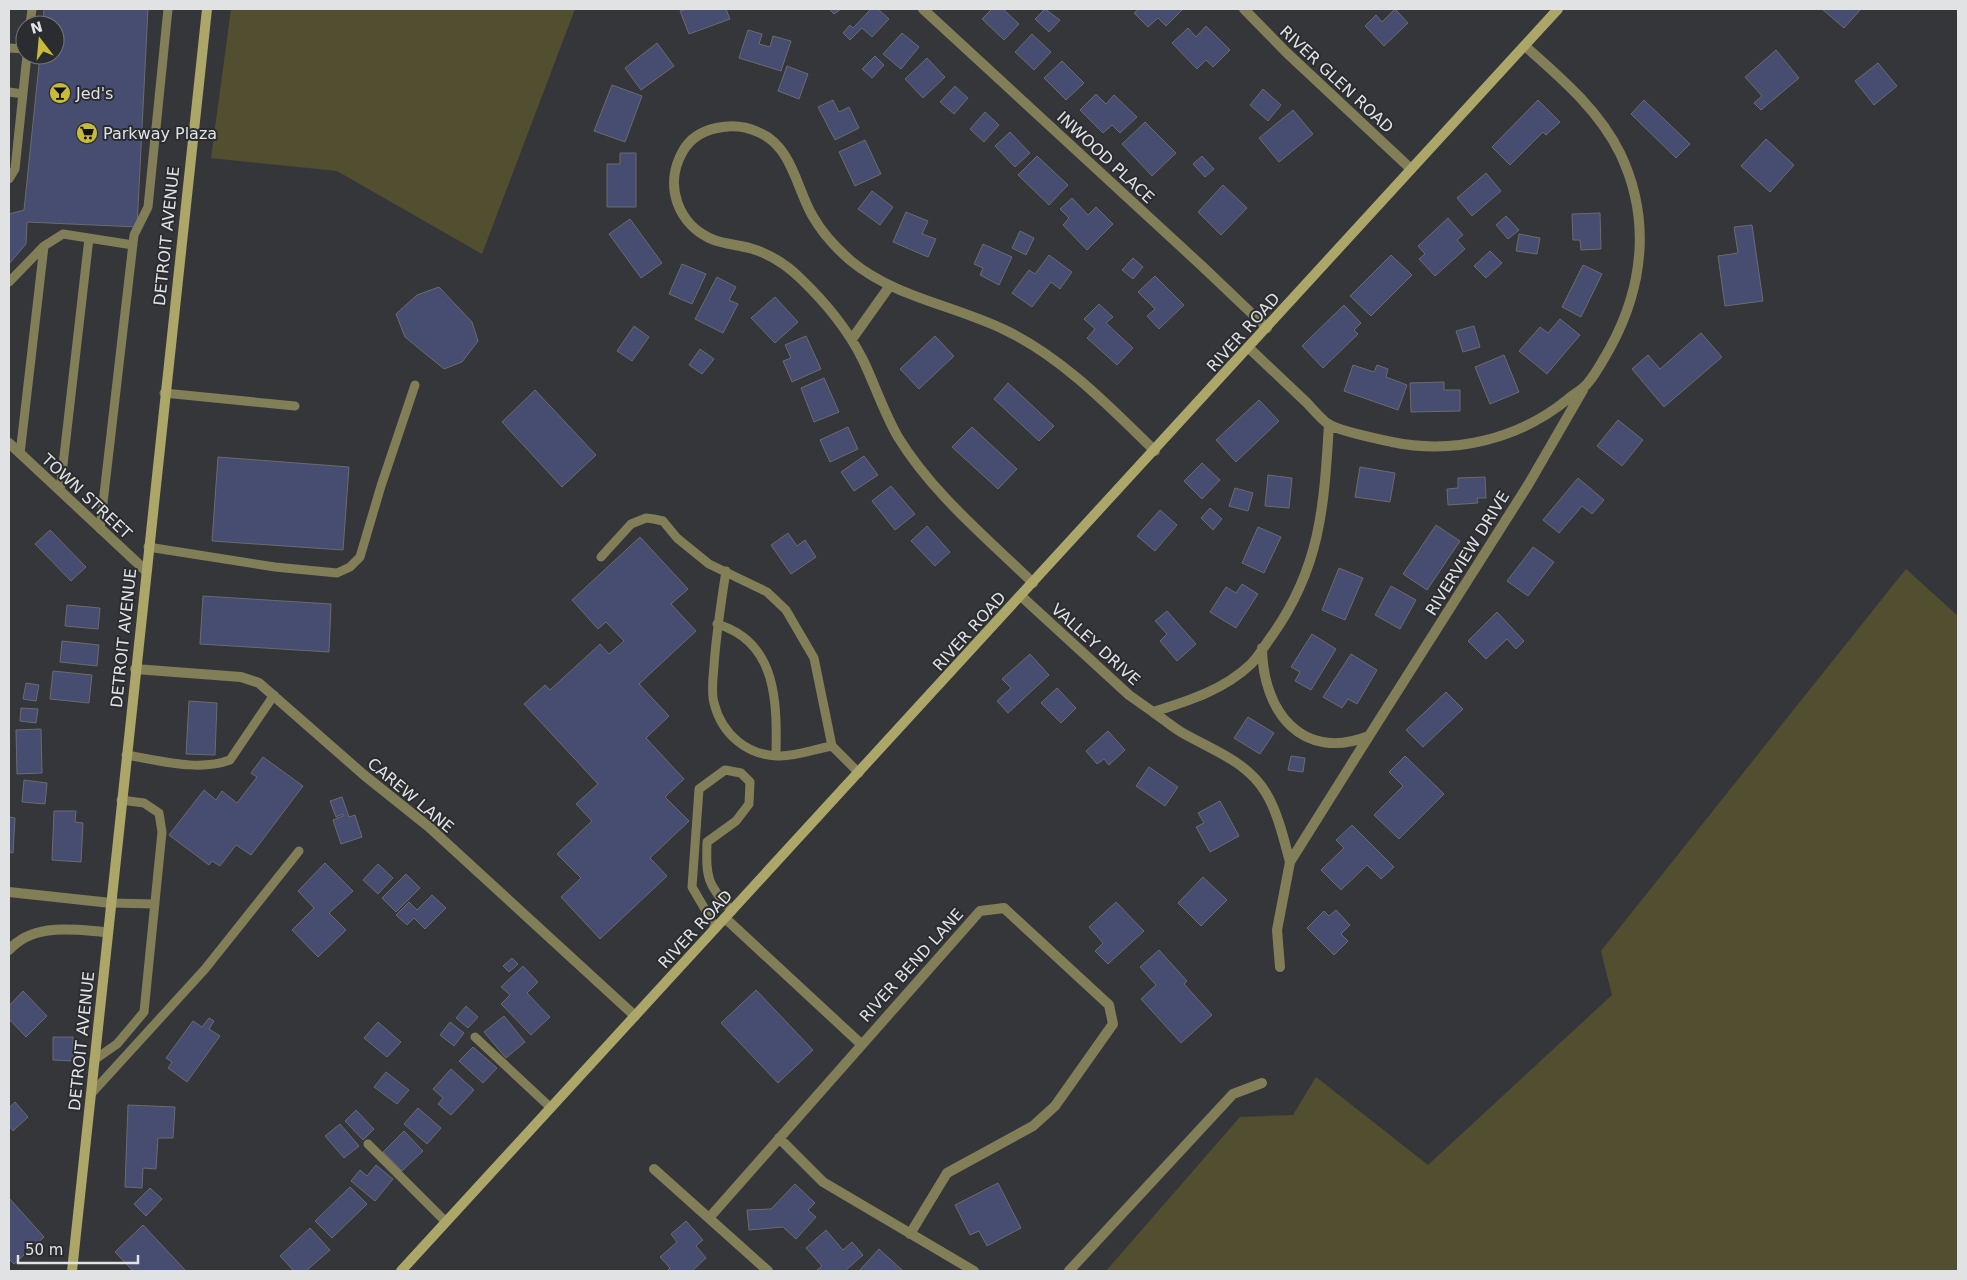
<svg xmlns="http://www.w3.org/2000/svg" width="1967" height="1280" font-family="'DejaVu Sans',sans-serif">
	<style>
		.green { fill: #524f31 }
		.building { fill: #464d71; stroke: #6a6b6f }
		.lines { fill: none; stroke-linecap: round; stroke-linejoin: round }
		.lane { stroke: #817e58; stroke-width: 9 }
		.street { stroke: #817e58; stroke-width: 10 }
		.secondary { stroke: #aca769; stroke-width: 10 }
		.labels { text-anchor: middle; stroke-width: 4; stroke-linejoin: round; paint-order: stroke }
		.street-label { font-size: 16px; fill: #e1e2e4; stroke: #2b2c30 }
		.poi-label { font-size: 16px; fill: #e1e2e4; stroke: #2b2c30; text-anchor: start }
	</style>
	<rect width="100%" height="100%" fill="#35363a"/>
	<path class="green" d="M231,9h344l-93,245 -145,-83 -126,-13z
		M1906,569l52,47v655h-852l134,-154 53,-2 23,-38 112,88 184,-170 -11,-44z"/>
	<path class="building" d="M44,9h104l-11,218 -110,-5 -1,22 -17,20v-50l15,-4 16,-155h15v-30h-12z
		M687,9h39l4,10 -41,15 -9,-23z
		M829,9h12l-7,5z
		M871,9h7l11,10 -17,18 -10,-9 -12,12 -7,-7 7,-8 3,3z
		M992,9h11l16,15 -15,16 -22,-21z
		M1045,9l15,11 -11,12 -14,-13z
		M1139,9h44l-17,17 -8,-8 -10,9 -14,-14z
		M1395,9l13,14 -24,23 -19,-20 11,-11 6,7z
		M1822,9h39l-17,19z
		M1206,26l24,24 -17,17 -7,-7 -9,9 -25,-26 16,-15 8,9z
		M748,30l14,4 -3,10 11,3 3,-11 18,5 -10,30 -42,-13z
		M902,33l17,14 -18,22 -18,-15z
		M1032,34l19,18 -17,18 -19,-18z
		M657,43l17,23 -33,24 -16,-22z
		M1776,50l23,28 -38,32 -7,-7 8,-7 -17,-19z
		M875,56l9,9 -12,13 -10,-9z
		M927,58l18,19 -22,21 -18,-19z
		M1062,61l22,22 -18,17 -22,-22z
		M1878,63l19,23 -23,19 -19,-24z
		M787,66l21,8 -9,25 -21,-8z
		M612,85l30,11 -17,46 -31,-11z
		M955,86l13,12 -14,16 -14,-12z
		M1263,89l18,16 -13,16 -18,-16z
		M1096,94l10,10 8,-9 23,22 -17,16 -8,-8 -9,8 -23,-23z
		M833,100l6,12 10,-5 10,21 -24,12 -17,-33z
		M1538,100l22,22 -14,13 -3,-3 -33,33 -18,-18z
		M1644,100l46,44 -14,14 -45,-44z
		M1293,110l20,24 -34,28 -20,-24z
		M985,112l14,13 -15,17 -14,-13z
		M1145,122l31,31 -24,23 -30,-32z
		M1010,132l20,21 -15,14 -20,-21z
		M1766,139l28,26 -24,27 -29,-26z
		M865,140l16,34 -26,12 -16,-34z
		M620,153h16v54h-29v-43h13z
		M1037,156l31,29 -19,20 -31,-30z
		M1202,156l12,13 -9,8 -12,-13z
		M1486,173l15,18 -29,25 -15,-18z
		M1223,185l24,23 -26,27 -23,-23z
		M872,191l21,16 -13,18 -22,-16z
		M1072,198l16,17 8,-8 17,17 -26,26 -24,-25 6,-7 -9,-9z
		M906,212l22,9 -6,13 14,5 -8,18 -35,-15z
		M1600,213l1,36 -20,1 -1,-10h-7l-1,-26z
		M1506,216l13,14 -11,9 -12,-14z
		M1448,218l15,17 -6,5 8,9 -30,27 -16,-17 6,-5 -7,-8z
		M630,219l32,44 -21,15 -32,-44z
		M1752,225l11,76 -38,5 -7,-50 20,-3 -4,-26z
		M1020,231l14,7 -8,17 -14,-7z
		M1519,234l21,4 -3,16 -21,-3z
		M983,244l29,13 -13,28 -19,-10 3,-7 -9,-4z
		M1490,251l12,12 -16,15 -12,-12z
		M1049,255l23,17 -12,17 -9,-7 -19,25 -20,-14 17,-23 6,4z
		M1391,255l21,20 -41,41 -21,-20z
		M1133,258l10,9 -10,12 -11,-9z
		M682,264l24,10 -14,30 -23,-10z
		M1583,265l19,9 -21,43 -19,-10z
		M1155,276l29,29 -25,24 -12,-13 8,-7 -17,-17z
		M717,277l19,10 -7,13 9,4 -15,29 -28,-14z
		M439,287l33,35 6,19 -16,21 -18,7 -39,-32 -9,-23 21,-19z
		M775,297l23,25 -23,21 -24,-25z
		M1099,304l14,13 -7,6 27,25 -16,17 -30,-27 8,-9 -11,-10z
		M1344,305l17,18 -7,7 4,4 -35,34 -21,-22z
		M1560,319l20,16 -33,39 -28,-23 21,-24 8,6z
		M634,326l15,11 -17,24 -15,-10z
		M1474,326l6,21 -17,5 -7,-21z
		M1701,333l21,24 -58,50 -32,-38 16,-14 12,14z
		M806,336l15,33 -29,13 -9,-21 8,-3 -6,-13z
		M935,336l19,20 -35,33 -19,-20z
		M700,349l14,10 -12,15 -13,-9z
		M1504,355l15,37 -29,12 -15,-37z
		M1353,365l21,7 3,-7 11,4 -2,8 21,8 -9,25 -54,-19z
		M824,378l15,34 -25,10 -13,-34z
		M1444,382v8h16v21l-49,1 -1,-29z
		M1008,383l46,43 -15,15 -45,-42z
		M535,390l61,65 -34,32 -60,-65z
		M1259,400l20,21 -43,41 -20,-22z
		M1618,420l25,20 -21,26 -25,-20z
		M848,427l10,22 -28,13 -10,-22z
		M972,427l45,42 -19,20 -46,-42z
		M864,456l14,19 -24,16 -13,-19z
		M218,457l131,10 -6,83 -131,-9z
		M1202,463l18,17 -18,19 -18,-18z
		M1360,467l35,6 -5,29 -35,-5z
		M1268,475l24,3 -3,30 -24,-2z
		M1485,477l1,21h-9l1,5 -30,2 -1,-16 11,-1v-10z
		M1578,478l26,22 -12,14 -10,-8 -23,27 -16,-13z
		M891,486l24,28 -20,16 -23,-29z
		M1235,488l18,5 -5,18 -19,-5z
		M1210,508l12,11 -9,11 -12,-12z
		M1160,510l17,15 -22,26 -18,-15z
		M1436,525l24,16 -33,49 -24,-16z
		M927,526l23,26 -15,14 -24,-25z
		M1258,527l23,10 -17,36 -22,-10z
		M50,530l36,37 -15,14 -36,-37z
		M788,533l9,13 8,-6 11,17 -25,17 -20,-29z
		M640,537l48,52 -17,15 25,27 -57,53 30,32 -23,22 38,41 -19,18 24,24 -39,37 17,18 -67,63 -39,-42 20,-19 -24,-24 35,-33 -16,-17 22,-20 -74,-80 21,-19 5,5 50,-46 9,10 15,-13 -18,-19 -8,7 -26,-29z
		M1533,547l21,15 -26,34 -21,-15z
		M1339,568l24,10 -18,42 -23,-10z
		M1242,584l16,10 -22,34 -26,-16 16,-25 10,6z
		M1391,586l25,14 -16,29 -25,-14z
		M203,596l128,8 -2,48 -129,-8z
		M67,605l33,3 -2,21 -33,-3z
		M1167,611l29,33 -19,17 -17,-20 7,-7 -12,-13z
		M1497,612l27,29 -8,8 -9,-10 -21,20 -18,-18z
		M1312,634l24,15 -25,41 -16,-9 5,-9 -9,-5z
		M62,641l37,4 -2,21 -37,-4z
		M1030,654l19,21 -41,38 -11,-12 14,-13 -9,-9z
		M1351,654l26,16 -20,34 -9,-5 -6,9 -19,-11z
		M53,671l39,4 -3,28 -39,-4z
		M26,683l13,2 -3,16 -13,-2z
		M1057,688l19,20 -15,15 -20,-20z
		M1446,692l17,17 -40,38 -17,-17z
		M189,701l28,2 -2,52 -29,-1z
		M21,708l17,1 -2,14 -16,-2z
		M1248,717l26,16 -14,21 -26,-16z
		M41,729l1,44 -25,1 -1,-44z
		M1108,731l17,19 -16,15 -5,-6 -7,5 -11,-13z
		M1291,756l14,2 -2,14 -15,-2z
		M1405,756l39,38 -45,45 -25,-24 29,-29 -14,-14z
		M263,757l40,29 -52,69 -15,-10 -16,21 -8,-5 -3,4 -40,-30 35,-45 12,10 6,-9 15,12 20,-26 -6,-4z
		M1149,767l29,20 -13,19 -29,-20z
		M24,780l23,3 -2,21 -23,-2z
		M342,797l7,20 6,-2 7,22 -21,7 -8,-24 10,-4v-2l-7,3 -6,-16z
		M1220,801l19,35 -29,16 -14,-25 8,-4 -6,-10z
		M54,811h22l-1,11 8,1 -2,39 -29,-2z
		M9,817l6,1 -2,35 -4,-1z
		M1352,825l42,42 -13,12 -14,-14 -26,25 -20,-20 23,-22 -8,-8z
		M325,863l28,28 -24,22 17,17 -28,27 -26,-27 22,-22 -16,-17z
		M378,864l15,14 -15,16 -15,-14z
		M406,874l14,14 -24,24 -14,-14z
		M1203,877l24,23 -26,26 -23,-23z
		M432,895l14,13 -21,21 -11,-11 -7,7 -11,-10 13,-13 8,8z
		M1116,902l28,29 -36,33 -13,-13 8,-8 -14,-16z
		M1336,910l14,15 -9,9 7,7 -14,14 -27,-27 17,-17 5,5z
		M1159,950l28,31 -3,3 28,31 -31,28 -40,-44 15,-14 -16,-18z
		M512,958l6,6 -9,8 -6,-6z
		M523,966l15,16 -11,11 23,24 -19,18 -30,-31 9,-9 -9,-8z
		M756,990l57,60 -35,33 -57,-60z
		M23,991l24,25 -21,21 -17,-18v-13z
		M466,1006l12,11 -10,11 -12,-10z
		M504,1016l21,26 -19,16 -22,-26z
		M209,1018l5,3 -5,8 11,7 -33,46 -19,-14 4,-6 -6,-4 27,-37 9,6z
		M378,1022l23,20 -14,15 -23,-19z
		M450,1022l14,11 -10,13 -14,-11z
		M53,1037h20v24l-20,-1z
		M473,1047l24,21 -14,15 -24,-22z
		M451,1069l23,21 -23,25 -13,-11 5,-6 -10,-9z
		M386,1072l23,18 -12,14 -23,-17z
		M15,1102l13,15 -15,14 -4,-5v-18z
		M128,1105l47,2 -2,31h-15l-2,31 -13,-1 -1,20 -17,-1z
		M418,1108l23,20 -14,16 -23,-20z
		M356,1110l18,19 -11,11 -18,-19z
		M340,1124l19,22 -15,12 -19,-22z
		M404,1131l19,20 -21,20 -19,-19z
		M376,1165l17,14 -18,22 -24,-20 9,-11 7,6z
		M998,1183l23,45 -34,18 -8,-15 -9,4 -15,-30z
		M795,1184l20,19 -7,7 8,7 -20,22 -13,-12 -34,3 -2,-20 24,-1z
		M350,1187l17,17 -35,34 -17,-17z
		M150,1188l12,11 -16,17 -12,-12z
		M9,1198l35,39 -30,27 -5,-5z
		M686,1221l17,19 -7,6 10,12 -14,13h-25l3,-3 -10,-11 17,-15 -6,-8z
		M143,1225l43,46h-53l-18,-19z
		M310,1228l20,22 -24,21h-12l-14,-15z
		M826,1230l17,20 9,-8 11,13 -18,16h-29l6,-5 -16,-18z
		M879,1249l24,22h-44z"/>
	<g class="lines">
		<path class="lane" d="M30,25l2,-16
			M9,48l16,1
			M9,92l14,2
			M9,179l6,-10 12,-114
			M9,282l35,-36 19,-12 70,11
			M164,393l131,13
			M20,454l24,-208
			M60,491l29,-253
			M100,529l34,-294 14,-28 20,-198
			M148,547l127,20 62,6 13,-6 10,-10 21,-71 34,-101
			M601,557l30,-33 15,-6 8,1 9,2 14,17 32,26 58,28 19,18 28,48 18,88 27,27
			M726,571c-5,32 -10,63 -12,95 -1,11 -3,26 0,37 8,32 34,53 66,53 18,0 35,-7 52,-10
			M717,624c61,18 60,80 59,132
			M126,755c33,5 72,17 104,5l44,-65
			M111,903l44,1
			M716,928l-24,-41 7,-98 26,-19 16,3 9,9 -1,22 -13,17 -29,21c-1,37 0,42 25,69
			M475,1037l76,71
			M94,1060l23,-16 27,-32 18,-180 -3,-19 -15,-10 -23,-3
			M91,1094l114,-125 94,-118
			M368,1144l78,78"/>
		<path class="street" d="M923,9l280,258 64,61
			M1244,9l42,43 125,117
			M852,339l37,-52
			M1249,348c19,18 38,36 57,54 7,7 14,16 22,22 11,7 50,15 64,18 62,13 127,-3 176,-43 6,-5 14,-9 19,-15 9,-10 16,-24 23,-36 34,-62 41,-130 10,-195 -22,-44 -59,-75 -95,-107
			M9,443l137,128
			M1033,583c-47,-46 -100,-89 -135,-146 -14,-24 -23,-52 -35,-77 -15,-30 -38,-58 -62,-81 -13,-13 -28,-23 -45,-29 -14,-5 -28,-5 -42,-10 -36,-14 -51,-55 -31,-89 14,-25 51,-30 75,-19 34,14 38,55 54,83 10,18 24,33 39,46 45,37 103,44 154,69 57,27 105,77 150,121
			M1021,596l108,99 24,17c35,-11 71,-22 98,-48 8,-8 14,-19 20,-27 50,-70 53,-131 58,-213
			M1262,648c1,64 40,114 107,88l159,-251 55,-95
			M135,669l106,8 18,6 105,92 65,52 206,189
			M1153,712c9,6 18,14 28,20 31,18 66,29 85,61 12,20 18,47 24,69
			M9,892l102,11
			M725,918l136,126
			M9,950c25,-28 65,-20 98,-18
			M1280,967l-3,-37 13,-68 79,-126
			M779,1138l44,44 151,89
			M654,1169l114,102
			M709,1218l271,-307 24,-3 105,97 4,19 -58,82 -22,20 -86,47 -37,61
			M1069,1271l164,-177 29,-11"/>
		<path class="secondary" d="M72,1271l135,-1262
			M401,1271l1157,-1262"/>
	</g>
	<defs>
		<g id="bar-disc" transform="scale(1.125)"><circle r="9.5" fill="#c7bb3c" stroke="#2b2c30"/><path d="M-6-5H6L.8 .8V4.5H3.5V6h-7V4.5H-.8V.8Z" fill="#111"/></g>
		<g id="supermarket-disc" transform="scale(1.125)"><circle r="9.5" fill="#c7bb3c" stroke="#2b2c30"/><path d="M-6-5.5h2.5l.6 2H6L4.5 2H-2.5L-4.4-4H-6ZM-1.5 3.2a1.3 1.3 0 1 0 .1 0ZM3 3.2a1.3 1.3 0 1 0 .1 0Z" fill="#111"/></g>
	</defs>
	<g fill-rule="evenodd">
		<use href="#bar-disc" x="60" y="93"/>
		<use href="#supermarket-disc" x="87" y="133"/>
	</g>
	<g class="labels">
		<g class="street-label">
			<text transform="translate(1337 79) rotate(43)" y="6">RIVER GLEN ROAD</text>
			<text transform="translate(1106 157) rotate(43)" y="6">INWOOD PLACE</text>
			<text transform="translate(166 236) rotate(-84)" y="6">DETROIT AVENUE</text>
			<text transform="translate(1243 332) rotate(-48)" y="6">RIVER ROAD</text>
			<text transform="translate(87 496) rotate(43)" y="6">TOWN STREET</text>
			<text transform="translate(1467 553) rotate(-58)" y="6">RIVERVIEW DRIVE</text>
			<text transform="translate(969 631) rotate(-48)" y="6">RIVER ROAD</text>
			<text transform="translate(123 638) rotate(-84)" y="6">DETROIT AVENUE</text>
			<text transform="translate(1096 644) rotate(42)" y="6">VALLEY DRIVE</text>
			<text transform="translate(411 795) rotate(40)" y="6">CAREW LANE</text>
			<text transform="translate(695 929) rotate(-47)" y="6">RIVER ROAD</text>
			<text transform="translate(911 965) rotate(-48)" y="6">RIVER BEND LANE</text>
			<text transform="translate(81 1041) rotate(-84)" y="6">DETROIT AVENUE</text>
		</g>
		<g class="poi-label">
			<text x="76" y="99">Jed's</text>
			<text x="103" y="139">Parkway Plaza</text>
		</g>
	</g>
	<rect width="1967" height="1280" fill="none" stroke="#e1e2e4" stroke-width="20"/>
	<g transform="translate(40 40) rotate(344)"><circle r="24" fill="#2b2c30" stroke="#747578"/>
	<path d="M0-4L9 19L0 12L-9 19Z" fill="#c7bb3c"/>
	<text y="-8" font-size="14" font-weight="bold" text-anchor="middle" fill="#e1e2e4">N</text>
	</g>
	<path d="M18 1255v8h120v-8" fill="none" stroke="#e1e2e4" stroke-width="2.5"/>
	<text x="25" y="1255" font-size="15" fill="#e1e2e4" stroke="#2b2c30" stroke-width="4" paint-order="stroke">50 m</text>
</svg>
